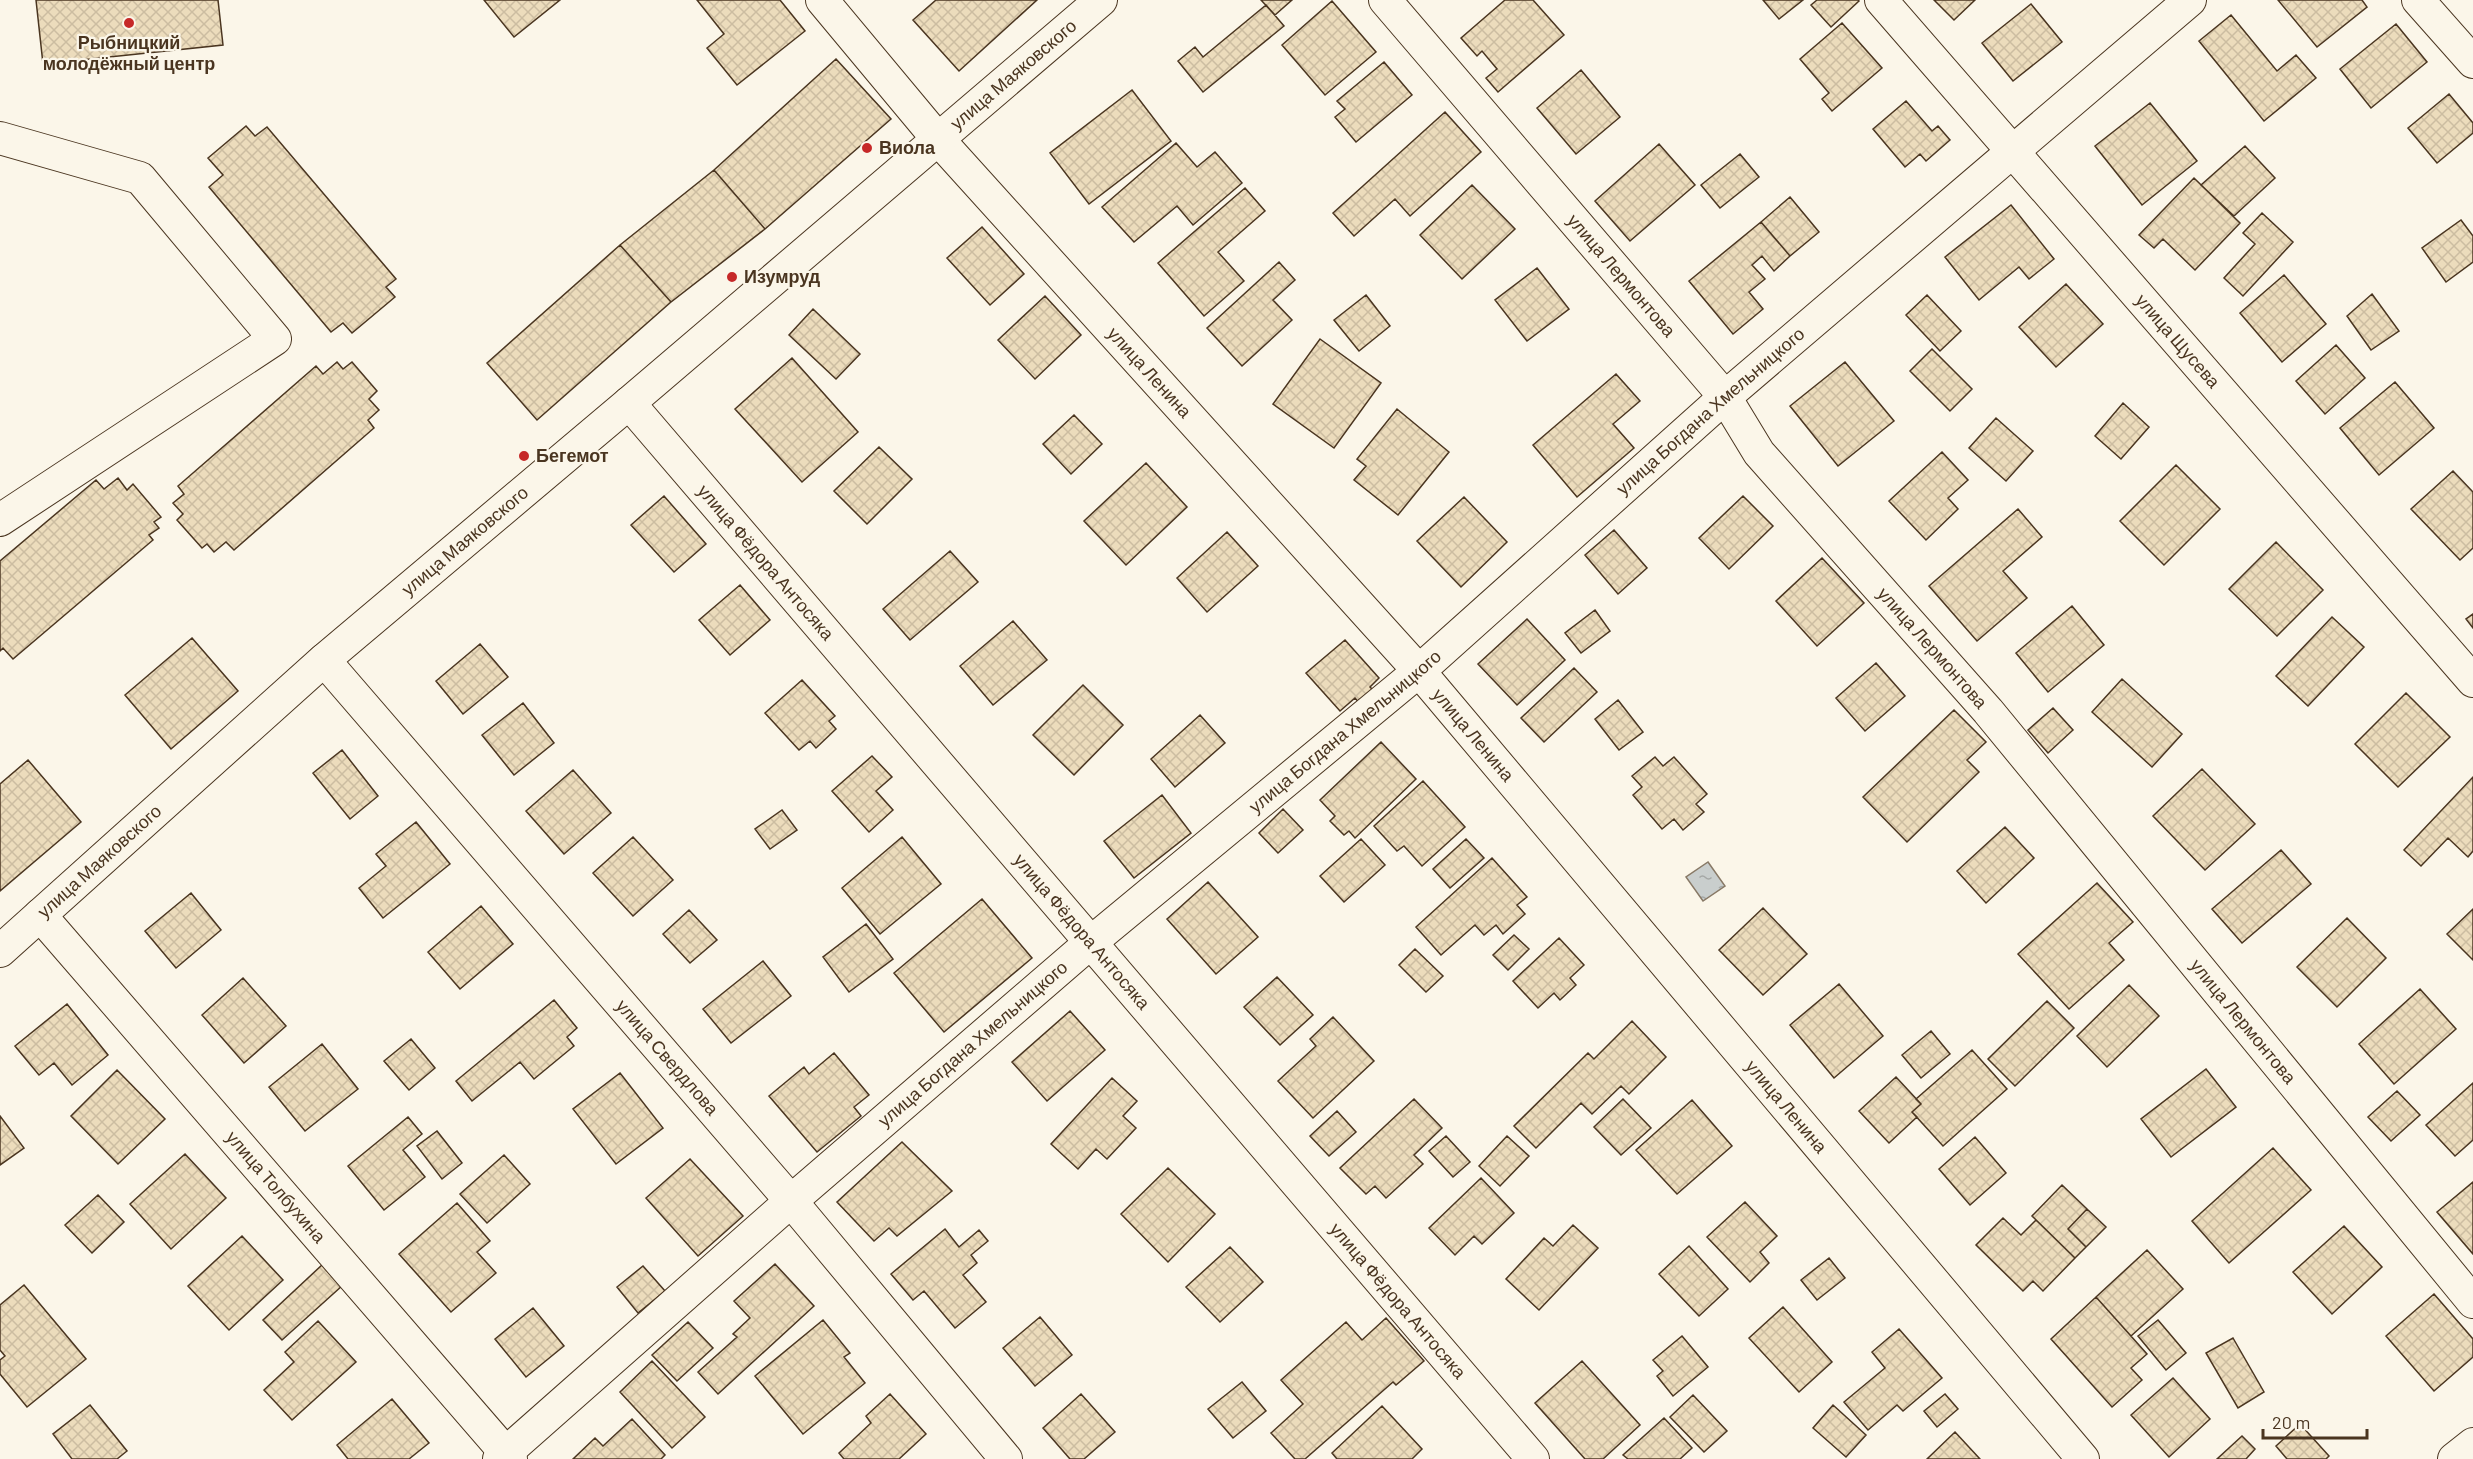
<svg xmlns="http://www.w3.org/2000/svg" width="2473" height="1459" font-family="Barlow,sans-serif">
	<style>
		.water { fill: url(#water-ripples); stroke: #887966; stroke-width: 1.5 }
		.building { fill: url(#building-cross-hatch); stroke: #4a3520; stroke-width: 1.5 }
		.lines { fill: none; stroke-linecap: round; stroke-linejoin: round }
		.minor-casing { stroke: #4a3520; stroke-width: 34 }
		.minor { stroke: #fbf6e9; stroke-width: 32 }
		.poi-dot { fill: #c62828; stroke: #fbf6e9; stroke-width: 2 }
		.labels { text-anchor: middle; stroke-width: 4.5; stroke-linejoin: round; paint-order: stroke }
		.poi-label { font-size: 18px; font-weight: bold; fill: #4a3520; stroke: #fbf6e9; text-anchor: start }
		.street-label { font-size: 18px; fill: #4a3520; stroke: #fbf6e9 }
	</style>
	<defs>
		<pattern id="water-ripples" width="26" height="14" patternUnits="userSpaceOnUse" patternTransform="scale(1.5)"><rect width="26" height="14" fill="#c9cecd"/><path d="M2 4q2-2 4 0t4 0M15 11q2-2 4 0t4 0" fill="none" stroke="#a5a8a6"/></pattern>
		<pattern id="building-cross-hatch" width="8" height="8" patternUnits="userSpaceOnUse" patternTransform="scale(1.5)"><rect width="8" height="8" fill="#ecdcbc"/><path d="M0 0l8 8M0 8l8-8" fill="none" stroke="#ccbda1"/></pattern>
	</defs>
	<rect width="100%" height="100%" fill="#fbf6e9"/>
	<path class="water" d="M1708,862l17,24 -22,15 -17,-24z"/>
	<path class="building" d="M36,0h182l5,45 -180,19z
		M484,0h76l-46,37z
		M697,0h83l25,31 -68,54 -30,-37 17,-14z
		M936,0h101l-78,71 -46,-51z
		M1261,0h31l-17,15z
		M1505,0h28l31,35 -66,57 -12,-14 11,-9 -15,-18 -5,5 -16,-18z
		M1763,0h40l-24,19z
		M1817,0h41l1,1 -28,26 -20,-22z
		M1934,0h41l-21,20z
		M2278,0h84l5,7 -50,40z
		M1332,1l44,51 -51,43 -43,-50z
		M2031,4l31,38 -49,39 -31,-38z
		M1266,5l18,21 -81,66 -25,-31 17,-14 8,10z
		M2231,15l46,56 19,-16 20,23 -52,43 -65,-80z
		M1842,23l40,45 -50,43 -10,-12 7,-6 -29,-34z
		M2396,24l31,38 -56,46 -31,-39z
		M836,59l55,60 -126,110 -51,-59z
		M1384,62l28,33 -56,47 -21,-25 10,-8 -8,-8z
		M1581,70l39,47 -44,37 -39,-46z
		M1132,90l39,51 -82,63 -39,-51z
		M2449,94l24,29v10l-36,30 -29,-35z
		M1906,101l26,30 6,-5 12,14 -24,21 -6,-7 -15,13 -32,-38z
		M2150,103l47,58 -55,44 -47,-59z
		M1445,112l36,40 -71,64 -15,-17 -41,37 -21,-23z
		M246,126l9,10 12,-9 129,152 -10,8 9,10 -43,36 -9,-10 -12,9 -122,-145 14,-12 -15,-17z
		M1176,143l21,24 18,-15 27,31 -49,42 -16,-19 -43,36 -32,-35z
		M1659,144l36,41 -65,56 -35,-40z
		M2245,146l30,32 -41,38 -33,-31z
		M1740,154l19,23 -39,31 -19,-23z
		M714,170l51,59 -94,73 -51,-57z
		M2194,178l46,45 -45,47 -32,-31 -9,9 -15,-13z
		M1472,185l43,44 -53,50 -42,-44z
		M1245,188l20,23 -47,41 26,29 -40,35 -46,-53z
		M1790,197l29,35 -29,24 -29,-34z
		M2011,205l43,54 -25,20 -10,-12 -40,33 -34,-43z
		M2262,213l31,29 -50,54 -19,-18 31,-34 -12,-11z
		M2461,220l12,16v26l-27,20 -24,-34z
		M1761,222l29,34 -16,15 -12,-15 -10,9 13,14 -16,13 14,17 -30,25 -44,-53z
		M982,227l42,47 -34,31 -43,-47z
		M620,245l51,57 -134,118 -50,-57z
		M1279,262l16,18 -22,20 19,20 -50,46 -35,-38z
		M1537,268l32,41 -42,32 -32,-41z
		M2284,275l42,49 -44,38 -42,-49z
		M2066,284l37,40 -47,43 -37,-40z
		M2372,294l27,37 -28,19 -24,-34z
		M1366,295l24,31 -31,25 -25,-31z
		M1927,295l34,36 -21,20 -34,-36z
		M1045,296l36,39 -46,44 -37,-39z
		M813,309l47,45 -24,25 -47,-44z
		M1320,339l61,44 -47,65 -61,-44z
		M2336,345l29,33 -40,36 -29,-33z
		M1932,349l40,40 -22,22 -40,-40z
		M792,358l66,74 -56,50 -67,-73z
		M337,362l6,7 9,-7 25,29 -8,8 10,11 -11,10 6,8 -140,122 -8,-8 -12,10 -7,-8 -5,4 -25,-28 6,-6 -10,-11 11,-9 -6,-8 138,-120 7,8z
		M1845,362l49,59 -56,45 -48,-60z
		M1616,374l24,27 -27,23 21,24 -57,49 -44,-52z
		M2395,382l39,46 -55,47 -39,-47z
		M2123,403l26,24 -28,32 -26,-23z
		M1397,409l52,43 -51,63 -44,-35 12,-14 -9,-7z
		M1074,415l28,29 -31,30 -28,-30z
		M1996,418l37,33 -27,30 -37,-33z
		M879,447l33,32 -45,45 -33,-33z
		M1942,452l26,28 -20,18 10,11 -32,31 -37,-39z
		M1146,463l41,44 -61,58 -42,-44z
		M2176,465l44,44 -56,56 -44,-44z
		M2453,471l20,21v56l-13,12 -49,-51z
		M118,478l9,12 6,-6 28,33 -7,5 5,6 -10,7 4,5 -140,119 -10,-11 -3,3v-90l96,-81 8,9z
		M664,496l42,48 -32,28 -43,-47z
		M1743,496l30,30 -44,43 -30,-31z
		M1464,497l43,45 -46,45 -44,-46z
		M2018,509l24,28 -39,34 24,27 -50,43 -48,-55z
		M1614,530l33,38 -29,26 -33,-39z
		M1227,532l31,34 -51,46 -30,-34z
		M2276,542l47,48 -46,46 -48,-47z
		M950,551l28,31 -68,58 -27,-31z
		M1822,558l42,45 -47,43 -41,-45z
		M740,585l30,35 -40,35 -31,-35z
		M2072,606l32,39 -56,47 -32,-39z
		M1595,610l15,21 -29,22 -16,-20z
		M2473,614v14l-7,-9z
		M2332,617l32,30 -56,59 -32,-30z
		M1527,619l38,41 -48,45 -39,-41z
		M1013,621l34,39 -54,45 -33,-39z
		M192,638l46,53 -67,58 -46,-54z
		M1345,640l34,38 -9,9 6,6 -14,13 -7,-8 -15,13 -34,-38z
		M480,644l28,33 -45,37 -27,-33z
		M1876,663l29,33 -40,35 -29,-33z
		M1574,668l23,24 -53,50 -23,-24z
		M2122,679l60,55 -30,33 -60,-55z
		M802,680l33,36 -6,5 7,8 -20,19 -6,-7 -11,9 -34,-37z
		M1083,685l40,40 -49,50 -41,-40z
		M2406,693l44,44 -52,50 -43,-43z
		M1618,700l25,32 -24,18 -24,-31z
		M523,703l31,40 -40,32 -32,-40z
		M2053,708l20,22 -25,23 -20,-23z
		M1954,710l32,32 -19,18 12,12 -72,70 -44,-45z
		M1200,715l25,28 -50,44 -24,-28z
		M1381,742l35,37 -61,59 -6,-7 -5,4 -14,-14 5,-5 -15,-16z
		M342,750l36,46 -28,23 -37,-46z
		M872,756l20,21 -16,14 17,19 -24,22 -37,-41z
		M1655,757l8,9 11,-9 33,37 -11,10 8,8 -21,18 -9,-11 -12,10 -29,-34 9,-8 -10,-11z
		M28,760l53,62 -81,69v-107z
		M2202,769l53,55 -50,46 -52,-54z
		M573,770l38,43 -47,41 -38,-43z
		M2473,777v74l-5,6 -20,-19 -27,28 -17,-16z
		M1423,781l42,46 -43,39 -18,-20 -7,5 -23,-25z
		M1162,795l29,38 -57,45 -30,-37z
		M1283,809l20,21 -25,23 -19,-20z
		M782,810l15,20 -27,19 -15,-20z
		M416,822l34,42 -67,54 -24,-30 27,-22 -10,-12z
		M2005,827l29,31 -48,45 -29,-32z
		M633,837l40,43 -40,36 -40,-43z
		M902,837l39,47 -61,50 -38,-46z
		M1361,839l24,26 -41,37 -24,-26z
		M1466,839l18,19 -34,30 -17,-19z
		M2281,850l30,34 -69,59 -30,-34z
		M1492,858l35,39 -10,8 8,9 -22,20 -7,-9 -12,10 -9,-10 -34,30 -25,-28z
		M1208,882l50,55 -42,37 -49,-55z
		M2097,883l36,39 -24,21 15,17 -55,49 -51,-55z
		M191,893l30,37 -45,38 -31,-37z
		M982,899l50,59 -88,74 -50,-59z
		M481,906l32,38 -53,45 -32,-37z
		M1763,908l44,46 -44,41 -44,-45z
		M2473,909v51l-26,-26z
		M689,910l28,30 -27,23 -27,-29z
		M2347,918l39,40 -49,49 -40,-40z
		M866,924l27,35 -44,33 -26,-35z
		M1514,935l15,14 -21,21 -15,-15z
		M1559,938l25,27 -14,13 6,7 -16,15 -6,-7 -16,15 -25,-27z
		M1415,949l28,27 -17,16 -27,-27z
		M763,961l28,35 -60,47 -28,-34z
		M1277,977l36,38 -33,30 -36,-38z
		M243,978l43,48 -42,37 -42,-48z
		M1839,984l44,52 -49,42 -44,-53z
		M2129,985l30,31 -52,51 -30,-31z
		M2420,989l36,40 -62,55 -35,-40z
		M554,1000l23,28 -10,9 7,9 -40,33 -14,-17 -48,39 -16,-20z
		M2047,1001l27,27 -59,58 -27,-27z
		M67,1004l41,51 -36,30 -18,-22 -15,12 -24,-29z
		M1070,1011l35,39 -58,51 -35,-39z
		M1333,1017l41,44 -61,57 -35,-37 38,-35 -6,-7z
		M1632,1021l34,36 -37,37 -8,-8 -29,28 -11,-11 -45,45 -22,-22 74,-73 6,6z
		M1931,1031l19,23 -29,24 -19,-23z
		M411,1039l24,29 -26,22 -25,-29z
		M322,1044l36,45 -53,42 -36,-44z
		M1972,1050l35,39 -64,57 -31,-34 9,-8 -5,-5z
		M834,1053l35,42 -15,12 7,9 -44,36 -48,-56 35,-29 5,7z
		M2206,1069l30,38 -65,50 -30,-38z
		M117,1070l48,49 -47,45 -47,-48z
		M620,1073l43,55 -47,36 -43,-55z
		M1896,1077l25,27 -9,8 5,5 -28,26 -30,-32z
		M1112,1078l25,23 -14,15 13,12 -29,31 -11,-10 -18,20 -27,-25z
		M2473,1083v57l-18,16 -29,-31z
		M2397,1091l23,24 -29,26 -23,-24z
		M1414,1099l28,29 -28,27 9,9 -37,34 -11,-12 -9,8 -26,-26z
		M1623,1099l28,29 -30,27 -27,-28z
		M1692,1100l40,46 -55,48 -41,-44z
		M1337,1111l19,21 -27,24 -19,-20z
		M0,1116l24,32 -24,17z
		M408,1117l14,17 -19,16 22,27 -41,33 -36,-44z
		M437,1131l25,32 -20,16 -25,-33z
		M1446,1136l24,26 -17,15 -24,-26z
		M1507,1136l22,20 -29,30 -21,-20z
		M1975,1137l31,36 -36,32 -31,-36z
		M902,1142l50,49 -55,45 -8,-8 -15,13 -37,-39z
		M2273,1148l38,42 -82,73 -37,-42z
		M185,1154l41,44 -55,51 -41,-45z
		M504,1155l26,29 -43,39 -27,-29z
		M690,1159l53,57 -45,40 -52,-58z
		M1168,1168l47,46 -47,48 -47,-48z
		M1481,1178l33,35 -32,31 -8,-8 -19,19 -26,-27z
		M2473,1182v72l-36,-42z
		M2062,1185l25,24 -19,20 18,18 -11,11 -43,-42z
		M98,1195l26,27 -32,31 -27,-28z
		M1745,1202l32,34 -17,16 9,11 -19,19 -43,-45z
		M457,1203l33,38 -13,11 19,21 -45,39 -52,-58z
		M2087,1209l19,18 -20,20 -18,-18z
		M2003,1218l18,17 15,-15 39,38 -32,33 -10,-10 -10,10 -47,-46z
		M1573,1225l25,23 -59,62 -33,-31 38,-41 9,8z
		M2344,1226l38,41 -50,47 -39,-42z
		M945,1229l14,18 20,-17 9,11 -17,14 6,8 -14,12 23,27 -31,26 -31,-37 -11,9 -22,-26z
		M242,1236l41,44 -54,50 -41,-44z
		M1689,1246l39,43 -29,27 -40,-42z
		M1230,1247l33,35 -43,40 -34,-35z
		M2147,1250l36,39 -52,47 -35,-39z
		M1829,1258l16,20 -28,22 -16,-20z
		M323,1264l20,21 -61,55 -19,-20z
		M775,1264l39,42 -96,88 -20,-22 39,-35 -4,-3 17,-16 -16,-17z
		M643,1266l22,25 -27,22 -21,-26z
		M24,1285l62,74 -59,48 -27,-33v-14l5,-4 -5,-6v-45z
		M2434,1294l39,45v18l-39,34 -48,-55z
		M2096,1297l51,57 -16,14 11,12 -30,27 -61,-68z
		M1783,1307l49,55 -33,30 -50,-54z
		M533,1308l31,38 -38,31 -31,-38z
		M1040,1317l32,38 -37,31 -32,-38z
		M1386,1318l38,43 -28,24 -3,-3 -88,77h-10l-24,-26 32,-29 -22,-24 65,-58 16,18z
		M823,1320l27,33 -6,4 21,26 -62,51 -48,-58z
		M2158,1320l28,33 -20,17 -28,-34z
		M318,1321l38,41 -64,58 -28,-30 30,-28 -9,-10z
		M688,1322l25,26 -36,33 -25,-26z
		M1899,1329l43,49 -39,33 -6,-6 -29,25 -24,-28 41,-34 -13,-16z
		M1682,1336l26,31 -35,29 -16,-20 6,-5 -10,-11z
		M2233,1338l31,54 -26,16 -32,-55z
		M652,1361l53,56 -33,31 -52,-56z
		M1582,1361l58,64 -37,34h-18l-50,-56z
		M2173,1378l37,41 -41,38 -38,-42z
		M1242,1382l24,29 -33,27 -25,-29z
		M890,1394l36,40 -27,25h-55l-5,-6 32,-30 -5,-7z
		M1081,1394l34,38 -31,27h-14l-27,-31z
		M1945,1394l13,15 -21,18 -13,-16z
		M1693,1395l34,36 -23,21 -34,-35z
		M392,1399l37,44 -20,16h-61l-11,-14z
		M90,1405l37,46 -10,8h-45l-19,-25z
		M1833,1405l33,30 -20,22 -33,-29z
		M1382,1406l40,43 -10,10h-75l-5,-6z
		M1664,1418l28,30 -12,11h-52l-5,-4z
		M632,1419l33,36 -4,4h-88l22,-21 8,8z
		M2300,1424l29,32 -3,3h-39l-11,-13z
		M1955,1432l25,27h-53z
		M2242,1436l13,13 -9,10h-29z"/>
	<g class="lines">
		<g class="minor-casing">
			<g id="minor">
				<path id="s1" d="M822,0l115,138 482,533 664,788"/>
				<path id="s2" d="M1385,0l340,397 34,56 229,258 485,591"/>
				<path id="s3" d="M1881,0l592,681"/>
				<path d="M2418,0l55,62"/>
				<path d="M0,138l140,40 135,161 -275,181"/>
				<path id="s4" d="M629,403l904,1056"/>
				<path id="s5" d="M324,660l467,541 215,258"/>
				<path id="s6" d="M40,915l471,544"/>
				<path id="s7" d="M0,951l324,-291 305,-257 472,-403"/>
				<path id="s8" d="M499,1459l292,-258 299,-258 329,-272 306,-274 465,-397"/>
				<path d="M2454,1459l19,-15"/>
			</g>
		</g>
		<use href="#minor" class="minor"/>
	</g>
	<g class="poi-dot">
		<circle cx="129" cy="23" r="6"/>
		<circle cx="867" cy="148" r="6"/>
		<circle cx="732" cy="277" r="6"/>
		<circle cx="524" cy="456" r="6"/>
	</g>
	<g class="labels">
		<g class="poi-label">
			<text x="129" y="49" text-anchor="middle">Рыбницкий<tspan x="129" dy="21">молодёжный центр</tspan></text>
			<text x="879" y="154">Виола</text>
			<text x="744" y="283">Изумруд</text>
			<text x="536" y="462">Бегемот</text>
		</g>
		<g class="street-label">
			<text dy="6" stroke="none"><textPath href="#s7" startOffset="1340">улица Маяковского</textPath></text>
			<text dy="6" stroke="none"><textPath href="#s2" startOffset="363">улица Лермонтова</textPath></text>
			<text dy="6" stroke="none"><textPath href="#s3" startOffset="452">улица Щусева</textPath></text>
			<text dy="6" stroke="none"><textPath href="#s1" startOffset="496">улица Ленина</textPath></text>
			<text dy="6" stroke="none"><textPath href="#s8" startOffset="1602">улица Богдана Хмельницкого</textPath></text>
			<text dy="6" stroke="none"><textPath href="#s7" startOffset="620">улица Маяковского</textPath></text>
			<text dy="6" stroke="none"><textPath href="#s4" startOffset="210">улица Фёдора Антосяка</textPath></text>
			<text dy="6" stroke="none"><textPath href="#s2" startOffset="849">улица Лермонтова</textPath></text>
			<text dy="6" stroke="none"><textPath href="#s8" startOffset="1116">улица Богдана Хмельницкого</textPath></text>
			<text dy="6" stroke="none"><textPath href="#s1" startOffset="982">улица Ленина</textPath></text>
			<text dy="6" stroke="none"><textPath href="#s7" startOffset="134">улица Маяковского</textPath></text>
			<text dy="6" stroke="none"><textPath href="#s4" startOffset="696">улица Фёдора Антосяка</textPath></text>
			<text dy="6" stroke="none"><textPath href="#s2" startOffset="1335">улица Лермонтова</textPath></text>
			<text dy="6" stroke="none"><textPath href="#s8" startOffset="630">улица Богдана Хмельницкого</textPath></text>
			<text dy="6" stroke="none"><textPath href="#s5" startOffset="525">улица Свердлова</textPath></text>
			<text dy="6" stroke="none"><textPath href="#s1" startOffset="1468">улица Ленина</textPath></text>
			<text dy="6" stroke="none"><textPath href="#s6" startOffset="360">улица Толбухина</textPath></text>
			<text dy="6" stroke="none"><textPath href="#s4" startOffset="1182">улица Фёдора Антосяка</textPath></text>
		</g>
	</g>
	<path d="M2263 1429v9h104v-9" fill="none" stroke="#4a3520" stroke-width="3"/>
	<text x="2272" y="1429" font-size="18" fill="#4a3520" stroke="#fbf6e9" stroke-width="4.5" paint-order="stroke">20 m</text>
</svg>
